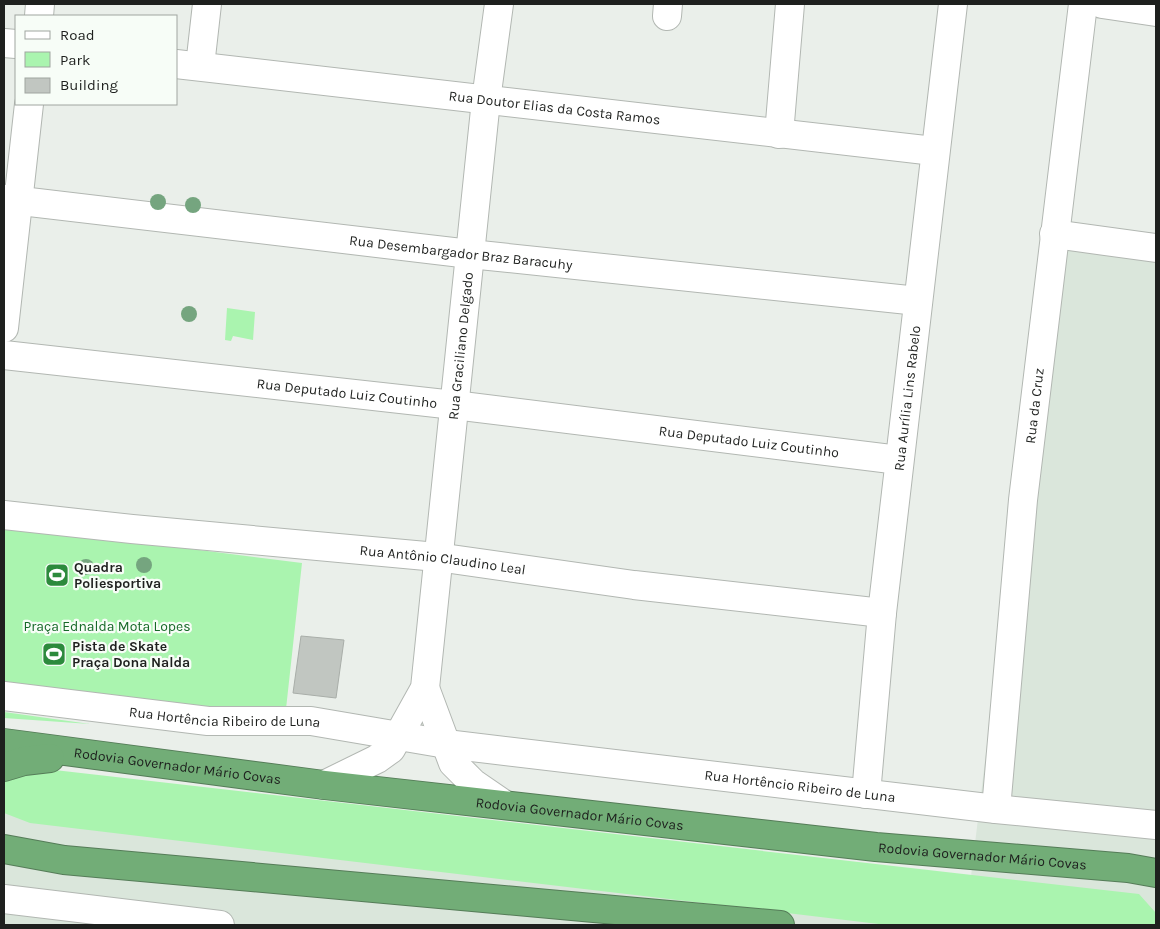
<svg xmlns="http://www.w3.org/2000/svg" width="1160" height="929" font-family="Karla,sans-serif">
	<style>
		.built { fill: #dae6db }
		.green { fill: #aaf4af }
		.building { fill: #c1c6c1; stroke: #a9aea9 }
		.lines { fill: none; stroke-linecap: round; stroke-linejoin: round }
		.minor-casing { stroke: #b2b7b2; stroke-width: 30 }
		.highway-casing { stroke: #557c58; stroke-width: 30 }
		.minor { stroke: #fff; stroke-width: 28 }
		.highway { stroke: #72ad77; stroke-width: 28 }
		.tree { fill: #75a57f }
		.labels { text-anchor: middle; stroke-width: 4.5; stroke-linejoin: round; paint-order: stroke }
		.street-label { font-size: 14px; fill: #1e201e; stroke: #f7fdf7 }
		.poi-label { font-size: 14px; font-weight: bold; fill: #1e201e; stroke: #f7fdf7; text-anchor: start }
		.park-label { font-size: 14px; fill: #166928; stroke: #f7fdf7 }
	</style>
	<rect width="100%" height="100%" fill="#eaefea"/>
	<path class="built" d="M1049,235l107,11v679h-1152v-126l964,102z"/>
	<path class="green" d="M227,308l28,4 -2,28 -20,-4 -2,5 -6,-1z
		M4,525l298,38 -17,155 -281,-18z
		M4,712l86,12 -86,-6z
		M37,768l1102,126 17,19v12h-269l-857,-102 -26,-10v-37z"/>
	<path class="building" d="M301,636l43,4 -8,58 -43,-5z"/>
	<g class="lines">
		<g class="minor-casing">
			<g id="minor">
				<path d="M1102,4l54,8"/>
				<path d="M39,16l1,-12"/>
				<path d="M667,16l1,-12"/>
				<path d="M4,43l12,1"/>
				<path id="s1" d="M176,64l758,87"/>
				<path d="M200,66l7,-62"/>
				<path d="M779,134l11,-130"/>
				<path id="s2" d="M4,199l466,55 448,47"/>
				<path d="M1054,234l102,14"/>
				<path d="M4,328l25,-224"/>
				<path id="s3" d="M4,355l450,50 445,55"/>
				<path id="s4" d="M4,515l128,14 305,28 197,28 248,28"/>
				<path d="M425,688l28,75 20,20 32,22"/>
				<path id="s5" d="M4,696l204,25h103l135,23 550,65 160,16"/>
				<path id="s6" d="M324,785l53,-26 14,-10 34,-61 61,-588 13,-96"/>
				<path id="s7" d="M866,794l16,-181 71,-609"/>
				<path id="s8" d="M996,809l27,-309 60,-496"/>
				<path d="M4,899l216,26"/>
			</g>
		</g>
		<g class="highway-casing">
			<g id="highway">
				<path id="s9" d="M4,743l320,42 552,62 252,21 28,5"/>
				<path d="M4,767l20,-6 26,-3"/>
				<path d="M4,849l60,11 716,65"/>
			</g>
		</g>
		<use href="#minor" class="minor"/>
		<use href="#highway" class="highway"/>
	</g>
	<g class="tree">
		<circle cx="158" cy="202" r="8"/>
		<circle cx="193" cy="205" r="8"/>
		<circle cx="189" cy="314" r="8"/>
		<circle cx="144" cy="565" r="8"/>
		<circle cx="86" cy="567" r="8"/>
	</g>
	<defs>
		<g id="stadium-square" transform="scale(1.25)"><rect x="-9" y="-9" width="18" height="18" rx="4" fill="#2c8a3c" stroke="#f7fdf7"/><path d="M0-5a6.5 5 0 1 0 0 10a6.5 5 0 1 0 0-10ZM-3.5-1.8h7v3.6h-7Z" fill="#fff"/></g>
	</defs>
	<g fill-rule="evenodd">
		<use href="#stadium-square" x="57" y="575"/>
		<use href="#stadium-square" x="54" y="654"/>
	</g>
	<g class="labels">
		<g class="street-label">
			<text dy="5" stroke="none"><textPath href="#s1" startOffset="381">Rua Doutor Elias da Costa Ramos</textPath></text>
			<text dy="5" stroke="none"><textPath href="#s2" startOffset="460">Rua Desembargador Braz Baracuhy</textPath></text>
			<text dy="5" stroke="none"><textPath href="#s6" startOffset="490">Rua Graciliano Delgado</textPath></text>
			<text dy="5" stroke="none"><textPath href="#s3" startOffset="345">Rua Deputado Luiz Coutinho</textPath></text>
			<text dy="5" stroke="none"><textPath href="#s7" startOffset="398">Rua Aurília Lins Rabelo</textPath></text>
			<text dy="5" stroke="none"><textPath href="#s8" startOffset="405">Rua da Cruz</textPath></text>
			<text dy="5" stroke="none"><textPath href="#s3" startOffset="750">Rua Deputado Luiz Coutinho</textPath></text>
			<text dy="5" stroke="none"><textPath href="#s4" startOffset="441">Rua Antônio Claudino Leal</textPath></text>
			<text dy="5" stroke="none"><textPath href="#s5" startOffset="222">Rua Hortência Ribeiro de Luna</textPath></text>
			<text dy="5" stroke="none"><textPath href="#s9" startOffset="175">Rodovia Governador Mário Covas</textPath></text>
			<text dy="5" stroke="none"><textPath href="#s5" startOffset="802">Rua Hortêncio Ribeiro de Luna</textPath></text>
			<text dy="5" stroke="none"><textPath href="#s9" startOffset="580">Rodovia Governador Mário Covas</textPath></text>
			<text dy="5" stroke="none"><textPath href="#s9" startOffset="985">Rodovia Governador Mário Covas</textPath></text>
		</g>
		<g class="poi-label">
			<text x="74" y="572">Quadra<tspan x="74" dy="16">Poliesportiva</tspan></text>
			<text x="72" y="651">Pista de Skate<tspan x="72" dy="16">Praça Dona Nalda</tspan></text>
		</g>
		<g class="park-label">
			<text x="107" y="631">Praça Ednalda Mota Lopes</text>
		</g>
	</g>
	<rect width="1160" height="929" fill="none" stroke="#1e201e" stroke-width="10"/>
	<rect x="15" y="15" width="162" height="90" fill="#f7fdf7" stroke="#a0a5a0"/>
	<rect x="25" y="31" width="25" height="8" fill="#ffffff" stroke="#a0a5a0"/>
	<text x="60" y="40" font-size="15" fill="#1e201e">Road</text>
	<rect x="25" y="52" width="25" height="15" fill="#aaf4af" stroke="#a0a5a0"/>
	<text x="60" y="65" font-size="15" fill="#1e201e">Park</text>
	<rect x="25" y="78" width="25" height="15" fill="#c1c6c1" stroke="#a0a5a0"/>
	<text x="60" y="90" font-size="15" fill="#1e201e">Building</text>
</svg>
